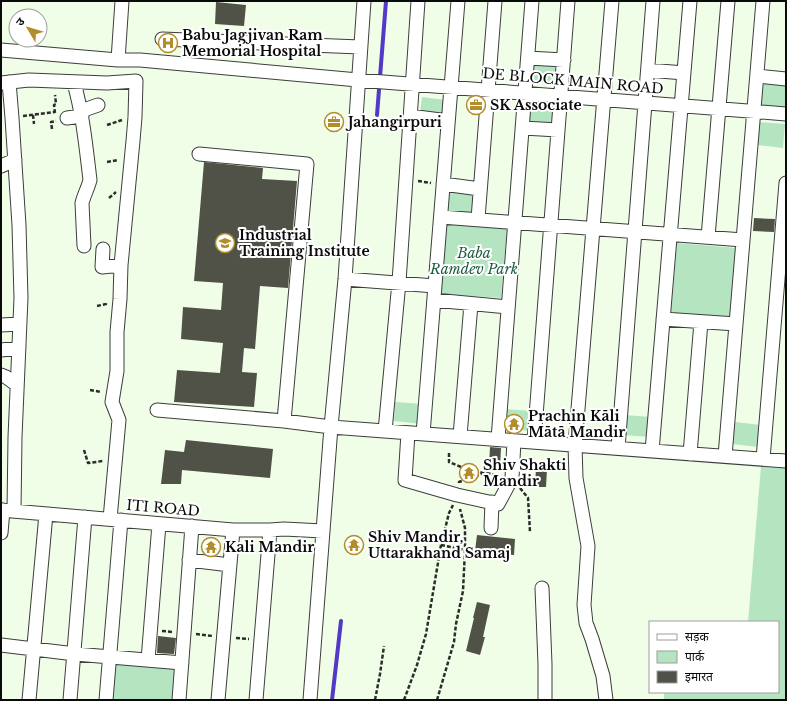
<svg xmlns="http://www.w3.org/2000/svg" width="787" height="701" font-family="'Libre Baskerville','Noto Sans Devanagari',serif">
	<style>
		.green { fill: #b4e5c0 }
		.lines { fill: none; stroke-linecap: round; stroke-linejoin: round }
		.stream { stroke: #5239c6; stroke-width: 4 }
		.building { fill: #505147 }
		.minor-casing { stroke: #3d3d3d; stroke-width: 15 }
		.path { stroke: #2c2c2c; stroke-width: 2.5; stroke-dasharray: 4 2; stroke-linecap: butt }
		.minor { stroke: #fff; stroke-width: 13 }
		.labels { text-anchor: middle; stroke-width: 4; stroke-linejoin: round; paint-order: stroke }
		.poi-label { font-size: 14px; font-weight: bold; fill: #0a0a0a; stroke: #fff; text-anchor: start }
		.street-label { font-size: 14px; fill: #0a0a0a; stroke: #fff }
		.park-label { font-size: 14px; font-style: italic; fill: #1e5d42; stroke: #fff }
	</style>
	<rect width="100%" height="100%" fill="#f1fee7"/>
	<path class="green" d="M532,61l27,2 -2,21 -26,-2z
		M763,83l23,2v24l-25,-2z
		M422,97l24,3 -2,15 -24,-2z
		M530,105l26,2 -2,20 -26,-1z
		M759,122l26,2 -2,24 -26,-3z
		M450,190l25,3 -2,20 -25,-2z
		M446,224l61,5 -6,69 -60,-4z
		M677,243l60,5 -5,70 -61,-5z
		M395,402l28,2 -2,20 -27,-3z
		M505,409l27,2 -2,20 -27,-2z
		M624,415l28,2 -2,20 -28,-2z
		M735,422l26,3 -3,22 -26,-3z
		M761,466l25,2v232h-122v-8h114v-70h-30z
		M115,662l60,5 -2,33h-61z"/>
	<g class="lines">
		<path class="stream" d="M377,115l9,-114
			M332,700l9,-79"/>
	</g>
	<path class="building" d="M216,2l30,3 -2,21 -29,-2z
		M204,162l59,6 -1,11 35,2 -9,107 -28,-2 -5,63 -11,-1 -2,24 15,1 -3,34 -80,-5 3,-32 43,3 3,-30 -42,-4 2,-32 38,3 2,-27 -29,-2z
		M754,218l21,1 -1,13 -21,-1z
		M186,440l87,9 -3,29 -88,-8 -1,14h-20l4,-34 19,2z
		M490,447l11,1 -1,19 -11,-1z
		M536,468l11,1 -1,18h-11z
		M477,535l38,4 -1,16 -39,-4z
		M477,602l13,3 -7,32h2l-5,18 -14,-4 8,-33h-1z
		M158,636l18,2 -2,16 -17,-1z"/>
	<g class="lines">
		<g class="minor-casing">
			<path id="minor" d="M162,39l198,8
				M1,50l117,10h22l218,20 428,34
				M528,58l36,2
				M118,60l4,-59
				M648,70l36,3
				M757,76l29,3
				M9,82l3,36 7,107 2,73 -6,139 -1,74
				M1,83l28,-3 78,3 29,-2 -1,36 -2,24 -12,124 -1,34 -3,33v39l-5,31 7,18 -9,99
				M74,83c9,32 12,64 16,97 -2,8 -6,15 -8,23l2,43
				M81,111l17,-6
				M410,116l38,5
				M67,118l15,-2
				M523,128l35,2
				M199,154l108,10 -23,257
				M1,166l14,-6
				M443,184l37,5
				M441,217l302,23
				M478,219l17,-218
				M708,237l20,-236
				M103,249l-1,18 19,-2
				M345,279l90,7
				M434,300l74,7
				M663,319l73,5
				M1,325l19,-1
				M1,350l18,-2
				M1,375l5,2 11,8
				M157,410l127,11 47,6 455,34
				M385,431l14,-149 19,-281
				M408,433l-3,47 52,15 41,9 14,-26 2,-37
				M423,434l35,-433
				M460,436l11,-132
				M498,439l34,-438
				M534,442l34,-441
				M618,448l35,-447
				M652,451l38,-450
				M690,454l11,-132
				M725,456l38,-455
				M763,459l23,-276
				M1,510l232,20h37l14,-1 39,2
				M491,528l1,-26
				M1,533l2,-23
				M189,560l41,5
				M542,588l3,76v36
				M1,645l74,9 107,9
				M148,660l11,-136
				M29,700l17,-186
				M70,700l15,-183
				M106,700l15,-180
				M179,700l13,-174
				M218,700l15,-170
				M256,700l14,-170
				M310,700l21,-273 14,-148 19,-278
				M606,700l-3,-24 -11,-37 -6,-16 -2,-18 4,-59 -12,-68 -1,-33 37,-444"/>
		</g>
		<path class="path" d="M55,113l-1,-8 2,-1 -1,-9
			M33,115l1,9
			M23,116l32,-4
			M107,125l15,-5
			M52,129l-1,-7 5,-1
			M107,162l11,-2
			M418,181l13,2
			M109,198l7,-6
			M97,306l9,-2v-2
			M90,390l11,2
			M84,450l4,13 15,-2
			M449,453v9l12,5 22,6
			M459,483v-1l25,-9 15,2
			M520,488l8,10 2,34
			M441,545l24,5
			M162,631l11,1
			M196,634l17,2
			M236,638l13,1
			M375,700l5,-26 4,-28
			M404,700l13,-35 9,-31 15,-89 8,-32 4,-8
			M437,700l17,-58 2,-18 7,-33 2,-41v-22l-5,-19"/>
		<use href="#minor" class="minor"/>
	</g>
	<defs>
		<g id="hospital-ring" transform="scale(1)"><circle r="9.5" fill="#fff" stroke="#b28d29" stroke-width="1.5"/><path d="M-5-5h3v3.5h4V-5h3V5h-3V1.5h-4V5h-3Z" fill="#b28d29"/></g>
		<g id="office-ring" transform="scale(1)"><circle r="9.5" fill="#fff" stroke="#b28d29" stroke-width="1.5"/><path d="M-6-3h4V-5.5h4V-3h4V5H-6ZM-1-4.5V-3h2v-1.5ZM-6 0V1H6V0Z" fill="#b28d29"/></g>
		<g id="university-ring" transform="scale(1)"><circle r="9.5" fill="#fff" stroke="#b28d29" stroke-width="1.5"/><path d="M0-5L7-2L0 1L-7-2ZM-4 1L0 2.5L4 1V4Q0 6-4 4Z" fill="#b28d29"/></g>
		<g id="temple-ring" transform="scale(1)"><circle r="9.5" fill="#fff" stroke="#b28d29" stroke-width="1.5"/><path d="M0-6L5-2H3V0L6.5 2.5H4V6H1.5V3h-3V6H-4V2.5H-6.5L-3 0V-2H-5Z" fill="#b28d29"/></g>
	</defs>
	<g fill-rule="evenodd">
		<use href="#hospital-ring" x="168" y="43"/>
		<use href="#office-ring" x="476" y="105"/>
		<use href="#office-ring" x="334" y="122"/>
		<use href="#university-ring" x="225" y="243"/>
		<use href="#temple-ring" x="514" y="424"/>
		<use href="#temple-ring" x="469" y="473"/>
		<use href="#temple-ring" x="354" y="545"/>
		<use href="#temple-ring" x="211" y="547"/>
	</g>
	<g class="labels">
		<g class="poi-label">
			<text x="182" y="40">Babu Jagjivan Ram<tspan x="182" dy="16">Memorial Hospital</tspan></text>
			<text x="490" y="110">SK Associate</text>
			<text x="348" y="127">Jahangirpuri</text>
			<text x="239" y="240">Industrial<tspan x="239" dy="16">Training Institute</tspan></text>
			<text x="528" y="421">Prachin Kāli<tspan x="528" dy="16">Mātā Mandir</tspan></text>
			<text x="483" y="470">Shiv Shakti<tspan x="483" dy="16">Mandir</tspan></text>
			<text x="368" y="542">Shiv Mandir,<tspan x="368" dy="16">Uttarakhand Samaj</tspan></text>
			<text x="225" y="552">Kali Mandir</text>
		</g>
		<g class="street-label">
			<text transform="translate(573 81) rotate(5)" y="5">DE BLOCK MAIN ROAD</text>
			<text transform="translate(163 508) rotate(5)" y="5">ITI ROAD</text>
		</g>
		<g class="park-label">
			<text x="474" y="258">Baba<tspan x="474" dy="16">Ramdev Park</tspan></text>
		</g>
	</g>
	<rect width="787" height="701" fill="none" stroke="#0a0a0a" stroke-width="4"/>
	<rect x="649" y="621" width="130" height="72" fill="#ffffff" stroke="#9d9d9d"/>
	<rect x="657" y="634" width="20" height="6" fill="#ffffff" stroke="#9d9d9d"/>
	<text x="685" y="641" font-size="12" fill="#0a0a0a">सड़क</text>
	<rect x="657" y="651" width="20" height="12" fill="#b4e5c0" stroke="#9d9d9d"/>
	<text x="685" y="661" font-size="12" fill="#0a0a0a">पार्क</text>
	<rect x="657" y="671" width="20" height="12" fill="#505147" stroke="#9d9d9d"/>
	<text x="685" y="681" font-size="12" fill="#0a0a0a">इमारत</text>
	<g transform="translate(28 28) rotate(308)"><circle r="19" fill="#ffffff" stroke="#9d9d9d"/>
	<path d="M0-3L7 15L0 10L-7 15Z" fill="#b28d29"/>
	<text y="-6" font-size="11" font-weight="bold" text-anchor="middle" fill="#0a0a0a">उ</text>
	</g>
</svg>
